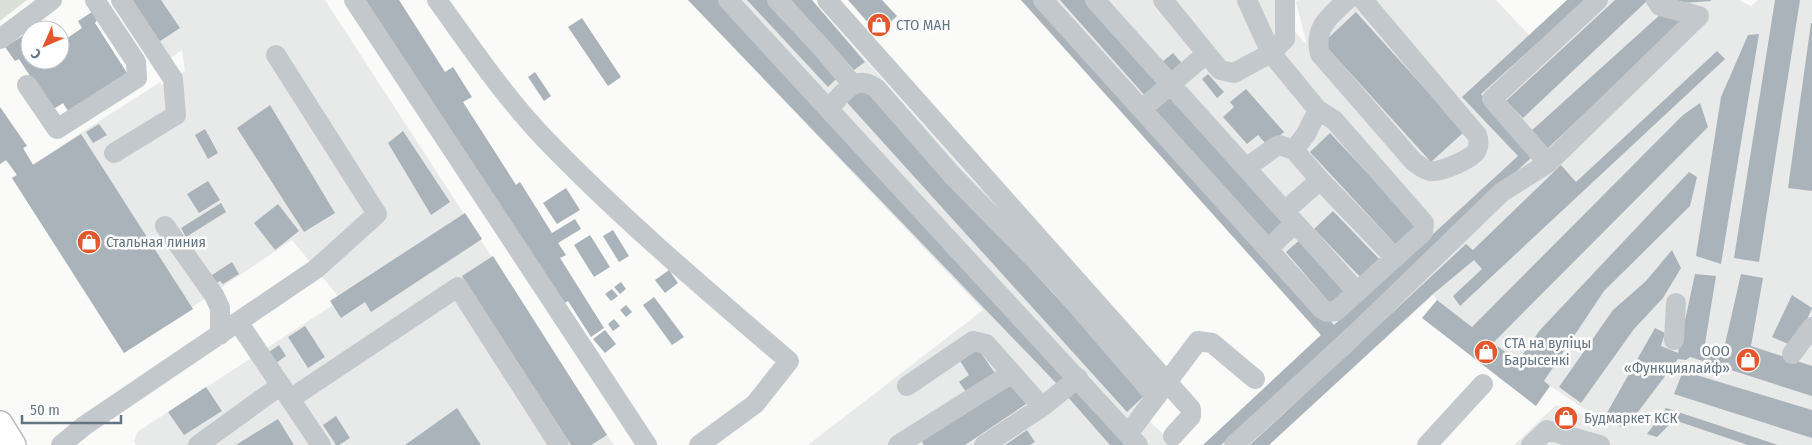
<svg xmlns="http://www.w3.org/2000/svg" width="1812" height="445" font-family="'Fira Sans Condensed',sans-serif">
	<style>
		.built { fill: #e8e9e9 }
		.green { fill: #dadfd7 }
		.building { fill: #aab3b9 }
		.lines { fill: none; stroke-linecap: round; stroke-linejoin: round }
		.major-casing { stroke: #b5babe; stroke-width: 28 }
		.minor { stroke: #c3c8cc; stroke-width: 20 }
		.major { stroke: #fff; stroke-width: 25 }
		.labels { text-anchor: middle; stroke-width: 5; stroke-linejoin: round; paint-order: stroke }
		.poi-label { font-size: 15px; fill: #657683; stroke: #fff; text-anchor: start }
	</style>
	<rect width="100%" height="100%" fill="#fafaf8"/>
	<path class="built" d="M128,0h197l289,445h-478l-2,-4 3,-9 196,-127 5,-9 -46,-56 -168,113 -112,-175 5,-4 -10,-14 -7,4v-57l27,39 -4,3 10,15 127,-82 2,3 23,-14 -3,-21 -14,10z
		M688,0h124l167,187 12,7 176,198 -18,29 27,24h-368l175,-135z
		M1021,0h275l-16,15 27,30 -11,-43 3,-2h197l33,35 38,-35h172l12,6 7,-6h54v445h-298l42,-40 51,19 -57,-38 -113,-86 -4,-5 -164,150h-66l118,-110z"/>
	<path class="green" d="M0,0h27l-27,21z"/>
	<path class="building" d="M128,0h33l19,28 -23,15z
		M365,0h34l46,72 8,-5 19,30 -9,5 53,83 4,-3 32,51 23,-14 6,10 -23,14 8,12 -6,3 44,70 -13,9 -23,-36 -5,3z
		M688,0h33l347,375 -10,10z
		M747,0h20l70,78 -9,9z
		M791,0h21l53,62 -11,8z
		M848,0h34l15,16 -19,18z
		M1021,0h16l297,325 184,-169 -56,-59 105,-97h18l-104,94 51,63 -311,288h-18l118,-110z
		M1060,0h30l75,81 -18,17z
		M1615,0h33l-125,118 -17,-17z
		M1664,0h47v1l-43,3z
		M1775,0h25l-41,262 -25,-4z
		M92,12l5,8 -2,3 32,50 -59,38 -5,-8 -11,7 -33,-51 -4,2 -10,-14 25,-16v29h30v-17l22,-15 -4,-7z
		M1356,12l108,120 -33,30 -108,-119z
		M1662,13l21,8 -135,127 -18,-16z
		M582,18l39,59 -13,9 -40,-59z
		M1811,23h1v168l-24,-3z
		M1759,34l-38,230 -25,-8 25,-159 27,-62z
		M1717,51l8,8 -265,247 -7,-10 29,-27 -8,-9 -41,34 -164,151h-19l216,-201 7,6 88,-85 15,17z
		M1173,53l12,14 -10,10 -13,-15z
		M535,72l16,24 -7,5 -16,-24z
		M1208,74l16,18 -7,6 -15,-19z
		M861,85l285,309 -19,18 -284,-314z
		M1246,89l38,43 -16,14 -10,-11 -11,9 -24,-27 11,-10 -4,-5z
		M1166,94l118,129 -18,17 -119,-128z
		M1700,103l8,24 -215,216 25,18 22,-31 149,-158 8,5 -7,29 -86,85 -60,90 6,5 -14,20 -114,-88 15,-18 35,27 211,-212z
		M270,105l65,108 -31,19 -67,-104z
		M0,107l27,39 -4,2 10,17 48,-31 112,175 -69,44 -112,-175 5,-3 -11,-15 -6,4z
		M99,124l8,11 -14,8 -7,-11z
		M205,129l13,24 -10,6 -13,-24z
		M403,131l47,71 -19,13 -43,-72z
		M1330,133l90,96 -21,19 -89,-96z
		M208,181l12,19 -21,13 -12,-19z
		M566,188l14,22 -23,14 -14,-21z
		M221,203l5,9 -40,25 -5,-9z
		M278,204l21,27 -24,19 -21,-27z
		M1333,211l51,53 -19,18 -51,-53z
		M465,213l17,26 -111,73 -6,-10 -24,16 -11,-17z
		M613,230l16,26 -10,6 -16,-26z
		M590,235l20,32 -16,10 -20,-32z
		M1302,238l48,56 -16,14 -48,-56z
		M1672,250l9,18 -18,30 -29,31 -53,74 -22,-16 54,-77 33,-29z
		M493,256l114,179 -16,10h-20l-109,-169z
		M232,262l7,12 -16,10 -3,-3 -6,3 -5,-7z
		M669,270l9,13 -13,10 -10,-13z
		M1695,274l21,2 -12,74 19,3 18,-79 22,4 -12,68 61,20v30l-122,-39 -4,3 -8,-1 -53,70 -21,-11 51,-90 10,5 -4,13 17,7z
		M621,282l5,7 -6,5 -6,-7z
		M612,289l6,7 -7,5 -6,-7z
		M1792,295l20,13 -17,39 -23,-10z
		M654,297l30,40 -12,8 -29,-40z
		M626,305l6,7 -6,5 -6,-7z
		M614,319l6,7 -7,5 -5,-7z
		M305,326l20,31 -17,11 -20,-31z
		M605,330l11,14 -11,9 -12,-14z
		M279,345l7,11 -13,9 -7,-11z
		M978,349l19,27 -28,20 -10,-14 10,-7 -9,-14z
		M1683,371l129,39v28l-138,-44z
		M1012,379l17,23 -64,43h-41l-4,-6z
		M1079,386l51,59h-20l-43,-49z
		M206,387l16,24 -38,24 -16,-23z
		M457,408l24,37h-76z
		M1666,408l112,37h-30l-74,-25 -17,17 -10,-3z
		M336,416l14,22 -11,7h-3l-13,-20z
		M278,419l16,26h-58z
		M1027,430l8,12 -5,3h-25z"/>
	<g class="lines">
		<g class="major-casing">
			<path id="major" d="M0,424l13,21"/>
		</g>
		<path class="minor" d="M354,0l293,445
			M437,0c34,47 67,96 107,138 77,80 161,151 245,223l-34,43 -56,41
			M728,0l410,445
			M777,0l45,48 31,37
			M827,0l364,409v7l-18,20
			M1043,0l279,309 5,3 9,-1 87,-79 1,-9 -90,-103 -16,-10 -47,-57 -37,20 -14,-3 -57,-70
			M1095,0l151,168 29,-21 4,-2 15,5 12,-16 12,-24
			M1247,0l24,53 14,-14v-39
			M1347,0c-17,16 -34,28 -27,54l94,108c6,4 10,8 17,9 10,1 42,-12 46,-21 2,-5 2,-10 0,-15l-114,-135
			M0,39l52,-39
			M27,85l30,44 80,-51 -1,-16 -41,-62
			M829,108c15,-15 26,-36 48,-19l75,86 105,107 99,115
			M1142,109l64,-55
			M1294,150l26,30
			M114,153l62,-38 -3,-36 -52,-79
			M1548,163l-56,-64 106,-99
			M1246,168l111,124
			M1285,211l35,-31 75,78
			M165,226l49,69 6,13v27
			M1268,249l27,-26
			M238,322l83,123
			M1674,340l2,-37
			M1792,354l20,-27
			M907,386l66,-45 13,3 56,63
			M290,399l168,-112 101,158
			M1128,434l70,-93 14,2 43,36
			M61,445l23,-19 232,-157 61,-55 -101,-159
			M198,445l83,-60
			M898,445l114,-72
			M984,445l58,-38 36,-29
			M1234,445l110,-100 158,-153 46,-29 151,-147 -39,-10 -4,-6
			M1427,445l56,-61
			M1531,445l16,-15 53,15"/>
		<use href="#major" class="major"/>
	</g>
	<defs>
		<g id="shop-disc" transform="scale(1.25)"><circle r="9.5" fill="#e4572e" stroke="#fff"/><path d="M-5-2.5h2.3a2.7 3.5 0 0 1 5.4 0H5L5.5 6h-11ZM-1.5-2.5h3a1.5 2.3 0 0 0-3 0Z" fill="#fff"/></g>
	</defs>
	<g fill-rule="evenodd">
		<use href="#shop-disc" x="879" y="25"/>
		<use href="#shop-disc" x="89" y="242"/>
		<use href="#shop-disc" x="1486" y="352"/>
		<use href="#shop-disc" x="1748" y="360"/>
		<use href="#shop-disc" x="1566" y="418"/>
	</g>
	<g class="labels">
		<g class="poi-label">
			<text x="896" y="30">СТО МАН</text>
			<text x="106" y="247">Стальная линия</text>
			<text x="1504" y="348">СТА на вуліцы<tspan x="1504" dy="17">Барысенкі</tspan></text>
			<text x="1730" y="356" text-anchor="end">ООО<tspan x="1730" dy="17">«Функциялайф»</tspan></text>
			<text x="1584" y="423">Будмаркет КСК</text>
		</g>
	</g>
	<g transform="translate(45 45) rotate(225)"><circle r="24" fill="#ffffff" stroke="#c1c8cd"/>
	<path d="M0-4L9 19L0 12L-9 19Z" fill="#e4572e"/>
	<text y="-8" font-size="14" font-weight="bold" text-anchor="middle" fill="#657683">С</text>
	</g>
	<path d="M22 415v8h99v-8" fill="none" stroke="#657683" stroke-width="2.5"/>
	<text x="30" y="415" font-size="15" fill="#657683" stroke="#ffffff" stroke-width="4" paint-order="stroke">50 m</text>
</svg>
